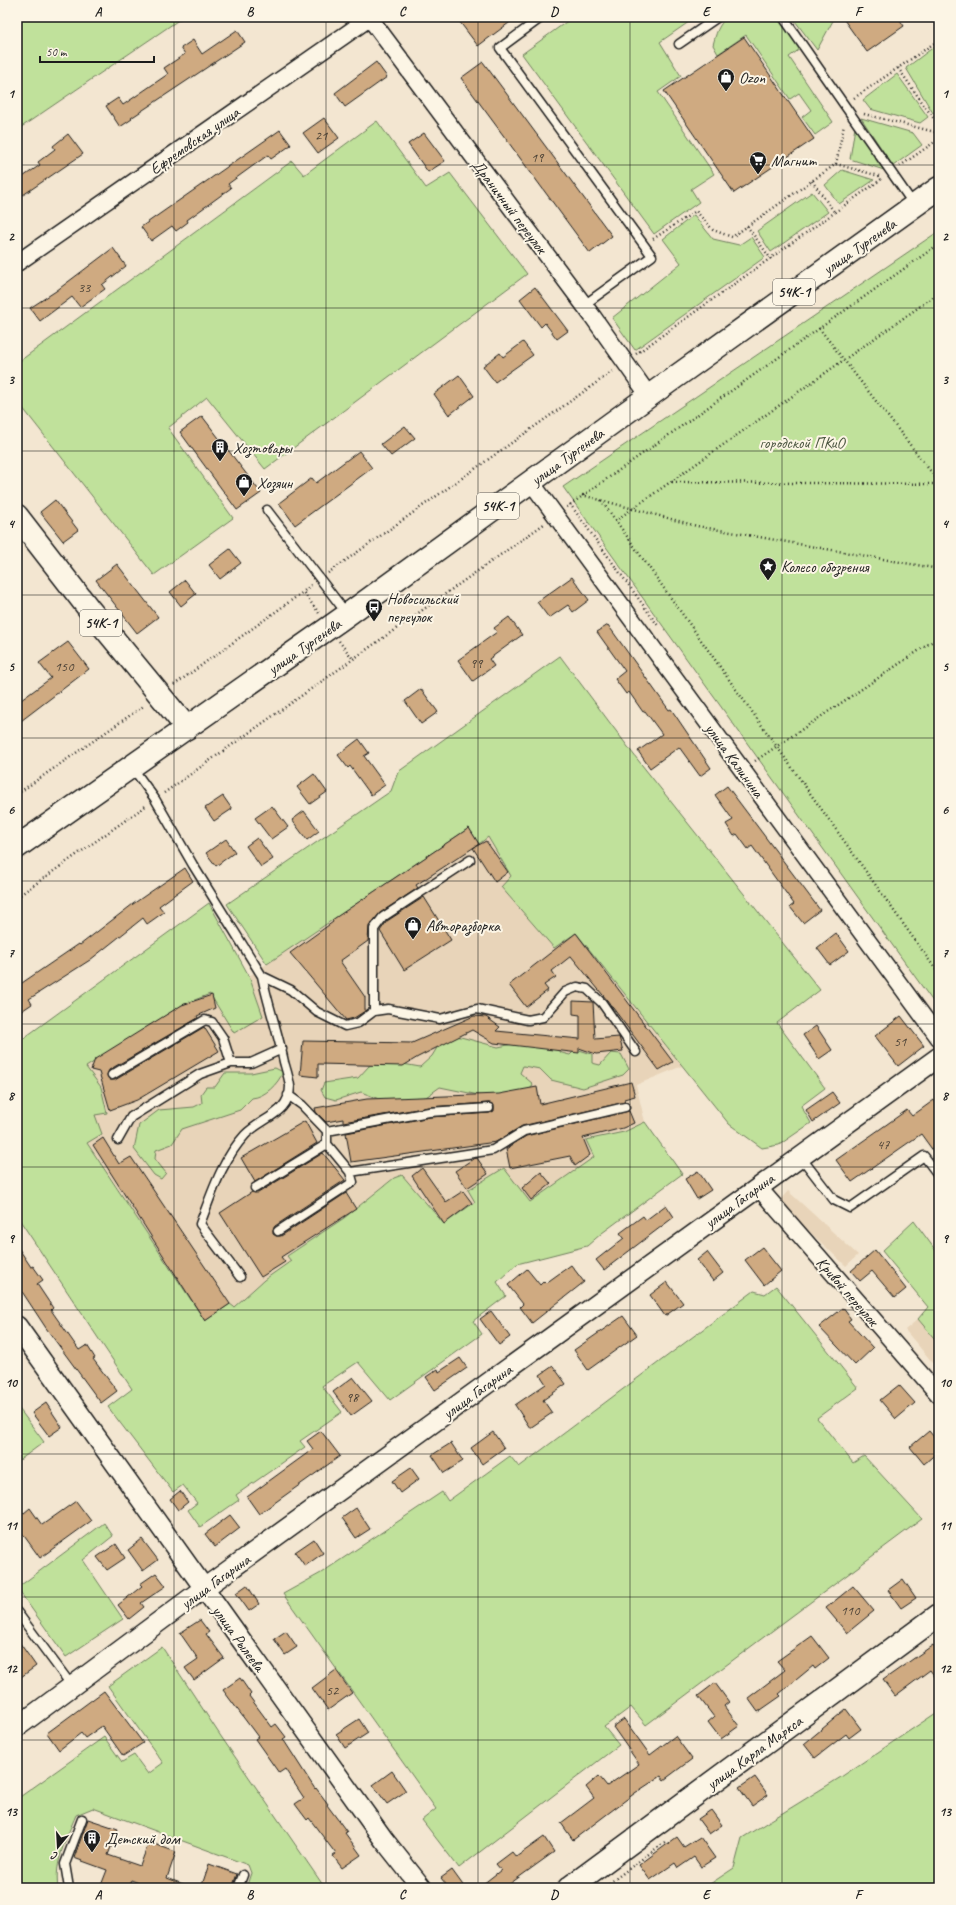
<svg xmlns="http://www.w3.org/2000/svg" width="956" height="1905" font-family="Caveat,sans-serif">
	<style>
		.built { fill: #e8d4b9 }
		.green { fill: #c0e19b; stroke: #6e7e5c }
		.building { fill: #cfaa81; stroke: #1c1c1c }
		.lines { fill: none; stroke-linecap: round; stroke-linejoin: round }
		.service-casing { stroke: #1c1c1c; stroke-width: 11 }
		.minor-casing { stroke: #1c1c1c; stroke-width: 19 }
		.tertiary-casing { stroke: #1c1c1c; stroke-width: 22 }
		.secondary-casing { stroke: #1c1c1c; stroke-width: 25 }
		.primary-casing { stroke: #1c1c1c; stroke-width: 25 }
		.path { stroke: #1c1c1c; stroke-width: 2.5; stroke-dasharray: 1 3; stroke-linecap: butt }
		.service { stroke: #fcf5e5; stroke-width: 8 }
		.minor { stroke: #fcf5e5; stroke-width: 16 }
		.tertiary { stroke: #fcf5e5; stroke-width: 19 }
		.secondary { stroke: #fcf5e5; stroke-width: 22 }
		.primary { stroke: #fcf5e5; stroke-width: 22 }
		.grid { fill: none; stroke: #1c1c1c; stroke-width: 1; stroke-opacity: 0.55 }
		.labels { text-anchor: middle; stroke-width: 4; stroke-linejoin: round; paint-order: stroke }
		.number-label { font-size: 14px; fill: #494035 }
		.shield { fill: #fcf5e5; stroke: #5f5d58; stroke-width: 1 }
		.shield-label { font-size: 15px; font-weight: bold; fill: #1c1c1c }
		.poi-label { font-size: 16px; fill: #1c1c1c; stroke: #fcf5e5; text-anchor: start }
		.street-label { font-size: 16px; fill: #1c1c1c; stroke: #fcf5e5 }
		.park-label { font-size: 16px; fill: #4d5742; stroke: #fcf5e5 }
		.neatline { fill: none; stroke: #1c1c1c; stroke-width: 1.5 }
		.grid-label { font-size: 13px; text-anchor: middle; font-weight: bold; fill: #1c1c1c }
	</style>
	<rect width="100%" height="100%" fill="#f3e6d1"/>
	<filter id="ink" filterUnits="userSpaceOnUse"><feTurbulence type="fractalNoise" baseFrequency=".025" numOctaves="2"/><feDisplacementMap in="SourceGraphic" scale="8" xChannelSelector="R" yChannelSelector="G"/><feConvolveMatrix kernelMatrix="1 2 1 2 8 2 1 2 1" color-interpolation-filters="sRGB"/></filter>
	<g filter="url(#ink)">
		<path class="built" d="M469,828l19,9 23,39 -10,11 53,61 22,-15 106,133 -46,19 9,37 -21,10 -38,8 8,17 -64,46 -62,-13 7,11 -31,23 -42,-48 -8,2 -50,40 -57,37 5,6 -28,19 -30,28 -4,-4 -25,17 -118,-179 8,-27 12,-3 -21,-45 96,-62 29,-11 52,22 -14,-40z
			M788,1191l70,64 -12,11 -68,-64z
			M918,1319l21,25v26l-34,-40z"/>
		<path class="green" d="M17,17h166l-166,113z
			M573,17h123l-36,25 21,34 -23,16 56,82 -23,15 8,13 -45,32 -132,-180z
			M728,17h50l22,32 -11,8 44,65 -18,13 -13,-18 9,-7 -12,-17 -9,6 -44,-64 -28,19 -5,-9c3,-11 5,-21 15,-28z
			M792,17h43l-18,33z
			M939,43v66l-6,4 -27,-45z
			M897,74l31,43 -8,6 -50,-14 -7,-9z
			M861,118l52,15 9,12 -29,21z
			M377,121l49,67 24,-15 77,101 -262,195 -58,-72 -39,31 65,90 -79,57 -132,-168 -5,4v-48l275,-202 12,14z
			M855,127l29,43 -34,-11z
			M842,170l32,10 -35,24 -14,-19z
			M812,192l16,20 -57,40 -14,-21z
			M694,215l19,24 26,6 12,-8 14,20 -130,93 -23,-32 69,-55 -18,-24z
			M939,231v779l-376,-523z
			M560,656l74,99 186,235 -43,33 48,65 -24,18 10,17 -32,22 -17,3 -33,-24 -153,-191 -22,15 -53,-61 10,-11 -23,-39 -9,7 -10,-16 -202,136 -40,-60 164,-113 7,-19z
			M209,903l40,73 14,40 -29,17 -24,-39 -28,11 -96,62 15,20 6,26 -12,2 7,19 -15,9 118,178 25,-17 4,3 30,-27 27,-19 -4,-5 57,-38 50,-40 8,-3 42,49 31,-22 -7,-12 36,-22 26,34 64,-45 -8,-17 38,-8 21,-10 37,52 -80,59 -15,13 -70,18 -20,18 9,14 -33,25 9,13 -92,66 -32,-38 -36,24 20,26 -42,29 5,6 -69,48 3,5 -39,27 -12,-17 9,-7 -14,-18 -10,7 -65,-85 24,-18 -115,-173v-173z
			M457,1036l41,11 41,-8 23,14 8,2 6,-6 16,5v9l8,2 11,-12 10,1 8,15 -6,6 -40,13 -32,-8 -11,-11 -17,-3 -3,7 13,11 -4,8 -31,7 -58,-12 -21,15 -35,-1 -23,-9 -25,8 -11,-3 -4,-7 3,-7 34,-5 11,-12 17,-5 34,6 12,-11 9,-15z
			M275,1068l8,4c-5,12 -18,25 -31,26l-12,12 -58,19 -10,15 -16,6 -1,9 11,14 -5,6 -7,-4 -20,-26 5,-24 20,-15 35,-3 8,-4 -1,-9 5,-7h9l10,-14h26z
			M914,1221l25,34v89l-21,-25 10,-12 -46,-56z
			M776,1286l82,102 -41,30 36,45 11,-7 58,63 -276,206 -15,-18 -27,20 15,18 -160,123 -37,-48 14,-11 -153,-215 38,-21 121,-81 6,9 62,-45 9,11 235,-176 11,3z
			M17,1406l27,36 -27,20z
			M104,1523l9,13 -30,24 40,59 -57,38 -49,-69z
			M162,1647l58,88 105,153h-79l5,-15 -3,-8 -155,-57 -17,7c-10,24 -22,47 -18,73h-41v-89l87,-62 18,25 12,-7 14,19 15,-11 -55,-77z
			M939,1711v177h-235l30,-20 8,-30 99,-61z"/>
		<path class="building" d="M456,17h61l-39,29z
			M842,17h56l6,9 -37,26z
			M237,30l8,12 -114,76 1,1 -12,8 -14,-21 12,-8 5,7 45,-31 -4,-6 21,-14 -4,-6 12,-8 9,14z
			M744,37l70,102 -80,54 -70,-102z
			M376,62l11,15 -42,30 -10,-14z
			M483,62l129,174 -22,17 -129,-175z
			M324,118l15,20 -21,15 -15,-20z
			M280,130l11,15 -20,14 -3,-4 -40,29 3,4 -44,32 1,2 -12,9 -4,-5 -21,15 -10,-14z
			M424,133l21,28 -17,11 -20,-28z
			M68,134l15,20 -60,41 -6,-8v-6l23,-16 -2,-3 17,-13 -2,-3z
			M113,248l13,18 -24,19 3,4 -25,18 -8,-10 -32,24 -10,-13 26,-17z
			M535,287l33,44 -11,8 -12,-16 -4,4 -21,-28z
			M523,342l10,13 -38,27 -12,-16 17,-13 3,4z
			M459,375l15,21 -25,19 -15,-21z
			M202,416l59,77 -24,17 -57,-78z
			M405,426l10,12 -24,18 -10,-12z
			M359,451l13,17 -77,57 -16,-22 33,-25 4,5z
			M55,500l23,30 -15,11 -23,-29z
			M230,549l11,14 -21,16 -11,-14z
			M117,564l41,53 -21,16 -41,-53z
			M572,577l17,23 -16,12 -5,-7 -19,13 -12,-16z
			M185,580l11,14 -15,12 -11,-14z
			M509,617l13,18 -33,24 5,7 -21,15 -15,-21 39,-28 -3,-4z
			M608,625l61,85 2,-1 40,59 -11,8 -21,-29 -29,21 -12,-17 24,-17 -17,-23 -2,1 -14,-20 -3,2 -11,-15 10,-8 -28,-39z
			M68,642l21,27 -72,55v-21l34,-25 -12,-15z
			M421,689l17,23 -17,12 -16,-23z
			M359,739l10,14 -5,3 21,29 -14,10 -21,-29 -2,2 -10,-13z
			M314,774l13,18 -17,12 -13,-17z
			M727,786l93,124 -17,13 -13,-16 4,-3 -42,-58 -4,3 -11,-15 -3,2 -8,-12 7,-4 -18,-25z
			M223,796l9,13 -18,12 -9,-13z
			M272,806l16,21 -17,12 -16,-21z
			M304,811l15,20 -12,9 -15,-20z
			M469,828l10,16 -63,41 2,3 -38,25 -11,13 -1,15 -28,20 25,36v14l-11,7 -8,2 -56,-67 43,-31 -1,-2z
			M257,838l16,21 -12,8 -15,-21z
			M226,839l9,13 -19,14 -10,-13z
			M486,841l22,31 -13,10 -22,-34z
			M185,868l8,13 -34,25 5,6 -17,12 -4,-6 -53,42 -61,39 3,5 -15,10v-32l2,3 60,-41 1,1 53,-41z
			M424,897l27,43 -47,30 -24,-39 7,-10z
			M576,933l97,129 -14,8 -52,-70 -36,-44 -19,15 4,6 -12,8 4,5 -22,17 -17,-22z
			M836,933l13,18 -19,14 -13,-17z
			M212,995l3,13 -18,8 1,2 -89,52 -2,5 3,5h5l89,-53 15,24 -82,49 -27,10 -11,-38 -8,-2 4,-11 87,-54z
			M573,1001l20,1 2,37 24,-2 4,14 -27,3 -17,-6v5l-85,-10 -22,-13 -54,27 -15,9 -85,-2v13l-18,-2 3,-34 109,2 62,-27 12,1 14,10 -4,4 84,8v-24l-7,-1z
			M901,1016l23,30 -26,20 -23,-30z
			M816,1026l16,24 -13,9 -16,-24z
			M631,1082l4,14 -11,3 1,3 -103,24 -26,16 -145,20 -5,-29 84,-16 59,-4 5,-2v-6l-5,-2 -60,4 -86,15v-3l-17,3 -10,-10 -1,-4 52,-9 132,-5 38,-7 3,17z
			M832,1092l8,11 -27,19 -7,-12z
			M934,1100l5,8v51l-18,-25 -69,48 -16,-22 71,-50 5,6z
			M629,1111l5,12 -11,5 -40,10 7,17 -15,11 -5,-10 -60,12 -4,-19 20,-13z
			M305,1121l12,22 -62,39 -14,-24z
			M103,1138l16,26 12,-7 99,147 -25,17 -112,-176z
			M323,1153l22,27 -70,46 -2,3v5l3,2h5l65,-43 10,16 -75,48 4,5 -24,15 -41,-64 32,-21 6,1z
			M477,1158l11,16 -21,14 -12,-17 18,-12z
			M422,1168l24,34 17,-11 9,12 -28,21 -32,-48z
			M698,1171l13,19 -14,9 -12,-20z
			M541,1172l10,12 -20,16 -9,-12z
			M666,1205l8,12 -70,53 -8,-10 28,-22 -4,-5 23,-17 3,4z
			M17,1246l14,21 2,-1 10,14 -6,4 16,24 -2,2 28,40 8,-5 8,13 -2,1 24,32 -16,12 -55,-75 -29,-44z
			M762,1247l19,24 -17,14 -19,-25z
			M875,1250l31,39 -11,9 -23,-27 -12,10 -9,-10z
			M707,1252l16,21 -10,8 -16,-21z
			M571,1265l13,17 -52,41 -12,-16 3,-3 -15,-19 19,-16 13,16 4,-4 2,2z
			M667,1282l16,21 -18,13 -15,-21z
			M843,1308l8,11 -3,2 25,27 -18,17 -36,-38z
			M491,1311l19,26 -11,8 -19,-26z
			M623,1316l14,19 -49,35 -14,-20z
			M460,1358l7,10 -32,22 -9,-13 12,-8 1,3z
			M553,1366l13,18 -23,16 9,13 -22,15 -15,-23 31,-21 -6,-9z
			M353,1377l19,24 -21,15 -18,-24z
			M899,1385l16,18 -19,16 -16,-19z
			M46,1403l16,24 -13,9 -17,-23z
			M321,1431l19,25 -81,58 -12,-17 66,-48 -6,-8z
			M929,1431l10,12v8l-15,13 -14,-17z
			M493,1432l11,16 -22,16 -11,-16z
			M451,1443l12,18 -19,12 -12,-18z
			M411,1468l8,11 -19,14 -8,-12z
			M180,1491l8,11 -10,8 -8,-11z
			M76,1501l15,20 -51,37 -23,-32v-7l13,-11 12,17z
			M356,1508l14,21 -14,9 -14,-20z
			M230,1515l10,13 -25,19 -10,-13z
			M142,1539l16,21 -15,11 -15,-21z
			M314,1539l9,14 -18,13 -10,-14z
			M116,1544l9,14 -18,12 -10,-13z
			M156,1573l10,13 -25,17 3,4 -15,12 -11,-14 24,-19 -2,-2z
			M903,1579l13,19 -15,10 -13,-18z
			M247,1585l12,19 -10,7 -13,-18z
			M853,1586l21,25 -27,22 -21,-25z
			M200,1620l9,12 -3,2 18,24 -30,22 -9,-12 13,-9 -18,-26z
			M286,1631l11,16 -12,8 -11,-16z
			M812,1636l17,22 -14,11 -2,-3 -34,28 2,2 -23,16 -10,-14 37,-28 -8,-9z
			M17,1639l19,27 -19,14z
			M933,1645l6,7v30l-9,-12 -35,26 -12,-16z
			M336,1670l16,23 -24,17 -16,-22z
			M240,1678l11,16 -2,2 23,31 4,-3 10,13 -3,2 32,50 1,-1 12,16 -1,1 20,27 -2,1 16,22 -19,13 -9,-12 3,-2 -27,-36 -2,2 -12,-16 9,-6 -19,-29 -6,4 -24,-34 3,-2 -35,-47z
			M715,1683l14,19 -5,4 15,20 -18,13 -13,-17 6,-5 -16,-21z
			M104,1691l39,52 -20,13 -21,-30 -17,12 -4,-5 -22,17 -12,-17z
			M846,1709l15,20 -12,9 -3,-4 -31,24 -11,-14z
			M359,1719l9,14 -23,15 -9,-14z
			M624,1719l26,36 25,-19 17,23 -28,21 -3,-4 -26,17 -62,47 -12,-17 33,-25 -8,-11 13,-11 8,10 32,-22 -26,-37z
			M392,1771l14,20 -19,13 -14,-19z
			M755,1777l13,18 -16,11 -13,-18z
			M711,1810l11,15 -13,9 -11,-15z
			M88,1819l30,10 -10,26 32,11 9,-24 27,10 -9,26 24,9v1h-39l-21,-8 -3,8h-28l7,-18 -33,-12z
			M544,1837l10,15 -50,36h-26l23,-18 -5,-6 16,-12 4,5z
			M677,1837l7,10 16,-10 15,21 -14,9 -7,-10 -16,11 -3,-5 -25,17 -11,-15z
			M209,1864l28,10 -5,14h-31z
			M452,1870l13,18h-16l-8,-10z"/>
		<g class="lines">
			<g class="service-casing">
				<path id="service" d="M542,17l-42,31 152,208 -68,49
					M783,17l131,188
					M679,44l39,-27
					M267,510l80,104
					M132,767l23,32 38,66 69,111 29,14 26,22 28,14 13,-3 16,-12 14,-2 52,10 37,-10 51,11 15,-3 22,-25 12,-5 10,2 15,14 34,49
					M374,1011v-82l9,-12 87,-57
					M112,1075l93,-55 7,2 11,16 8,25
					M288,1095l14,10 25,26 102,-19 60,-4
					M118,1140l13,-23 69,-43 31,-11h20l31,-14
					M327,1144l23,28 143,-22 31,-19 101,-24
					M800,1156l34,44 16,8 74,-52 15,20
					M255,1188l72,-44v-13
					M278,1231l75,-49 -3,-10
					M240,1277l-40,-53c12,-31 22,-64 45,-89 16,-17 45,-21 45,-49 -1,-8 -4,-17 -6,-24 -6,-29 -16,-57 -22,-86
					M17,1612l55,74
					M69,1888l-4,-24 17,-45
					M238,1888l5,-13"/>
			</g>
			<g class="minor-casing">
				<path id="minor" d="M369,17l224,300 56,79
					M17,263l354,-246
					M531,482l408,556
					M758,1187l181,208"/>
			</g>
			<g class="tertiary-casing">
				<path id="tertiary" d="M17,1326l367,514 38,48
					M17,1727l186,-138 736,-532"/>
			</g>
			<g class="secondary-casing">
				<path id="secondary" d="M569,1888l370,-273"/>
			</g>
			<g class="primary-casing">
				<path id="primary" d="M17,516l72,93 98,119
					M17,847l330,-232 302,-219 290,-208"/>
			</g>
			<path class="path" d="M898,68l41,58
				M854,98l85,-58
				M864,114l75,19
				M836,164l8,-39
				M900,166l39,-27
				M812,181l23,32
				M747,226l24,33
				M653,239l43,-28 17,19 19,7 104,-73 43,12
				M819,328l120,154
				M636,354l247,-176
				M672,482l267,2
				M582,495l115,31 242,43
				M601,500l338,474
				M570,504l89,123
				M567,507l372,-263
				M615,521l324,-228
				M328,573l285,-202
				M311,585l-8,7 16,21
				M339,641l14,18
				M174,685l129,-93
				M755,761l184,-124
				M164,793l380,-269
				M17,794l128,-89
				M17,897l130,-92
				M603,1888l62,-46"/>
			<use href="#service" class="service"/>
			<use href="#minor" class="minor"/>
			<use href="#tertiary" class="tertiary"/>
			<use href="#secondary" class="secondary"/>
			<use href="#primary" class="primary"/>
		</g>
	</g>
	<path class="grid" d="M174,17v1871M326,17v1871M478,17v1871M630,17v1871M782,17v1871M17,165h922M17,308h922M17,451h922M17,595h922M17,738h922M17,881h922M17,1024h922M17,1167h922M17,1310h922M17,1454h922M17,1597h922M17,1740h922"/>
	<defs>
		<g id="shop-pin" transform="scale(0.9)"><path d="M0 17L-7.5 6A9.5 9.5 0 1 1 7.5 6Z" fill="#1c1c1c" stroke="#fcf5e5"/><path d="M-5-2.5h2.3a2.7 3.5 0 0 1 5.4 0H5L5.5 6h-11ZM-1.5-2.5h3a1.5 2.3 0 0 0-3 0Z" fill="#fff"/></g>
		<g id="supermarket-pin" transform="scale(0.9)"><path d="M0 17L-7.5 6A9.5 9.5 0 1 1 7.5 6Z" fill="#1c1c1c" stroke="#fcf5e5"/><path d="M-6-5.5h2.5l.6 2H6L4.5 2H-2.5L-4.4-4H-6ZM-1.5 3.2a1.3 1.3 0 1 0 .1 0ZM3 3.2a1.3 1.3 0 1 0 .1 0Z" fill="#fff"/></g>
		<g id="building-pin" transform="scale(0.9)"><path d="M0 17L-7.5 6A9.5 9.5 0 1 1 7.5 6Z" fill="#1c1c1c" stroke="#fcf5e5"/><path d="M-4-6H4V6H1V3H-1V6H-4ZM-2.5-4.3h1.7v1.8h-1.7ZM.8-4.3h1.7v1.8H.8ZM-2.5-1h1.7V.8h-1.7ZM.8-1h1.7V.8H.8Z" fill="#fff"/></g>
		<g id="sight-pin" transform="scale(0.9)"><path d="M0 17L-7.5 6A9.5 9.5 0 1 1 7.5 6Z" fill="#1c1c1c" stroke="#fcf5e5"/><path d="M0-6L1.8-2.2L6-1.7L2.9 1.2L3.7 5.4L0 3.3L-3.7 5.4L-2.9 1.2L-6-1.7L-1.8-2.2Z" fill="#fff"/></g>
		<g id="bus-pin" transform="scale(0.9)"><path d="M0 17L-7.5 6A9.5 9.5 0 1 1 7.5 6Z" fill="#1c1c1c" stroke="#fcf5e5"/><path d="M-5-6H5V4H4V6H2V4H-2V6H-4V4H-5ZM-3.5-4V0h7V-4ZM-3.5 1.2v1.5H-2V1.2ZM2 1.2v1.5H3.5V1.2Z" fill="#fff"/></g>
	</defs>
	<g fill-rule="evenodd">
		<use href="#shop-pin" x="726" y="77"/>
		<use href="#supermarket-pin" x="758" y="160"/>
		<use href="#building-pin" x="220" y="447"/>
		<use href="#shop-pin" x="244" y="482"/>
		<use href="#sight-pin" x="768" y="566"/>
		<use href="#bus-pin" x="374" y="607"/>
		<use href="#shop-pin" x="413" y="925"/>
		<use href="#building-pin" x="92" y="1838"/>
	</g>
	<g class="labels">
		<g class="number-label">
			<text x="321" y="140">21</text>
			<text x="537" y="162">19</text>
			<text x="84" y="292">33</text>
			<text x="476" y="668">99</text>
			<text x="64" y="671">150</text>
			<text x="900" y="1046">51</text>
			<text x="883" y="1149">47</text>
			<text x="352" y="1402">98</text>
			<text x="850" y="1615">110</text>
			<text x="332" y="1695">52</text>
		</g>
		<g class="shield">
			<rect x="773" y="279" width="42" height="26" rx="3"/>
			<rect x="477" y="493" width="42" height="26" rx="3"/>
			<rect x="80" y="610" width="42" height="26" rx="3"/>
		</g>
		<g class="shield-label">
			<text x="794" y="297">54К-1</text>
			<text x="498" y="511">54К-1</text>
			<text x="101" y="628">54К-1</text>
		</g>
		<g class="poi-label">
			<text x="739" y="83">Ozon</text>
			<text x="771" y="166">Магнит</text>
			<text x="233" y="453">Хозтовары</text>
			<text x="257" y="488">Хозяин</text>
			<text x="781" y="572">Колесо обозрения</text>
			<text x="387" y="604">Новосильский<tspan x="387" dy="18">переулок</tspan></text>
			<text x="426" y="931">Авторазборка</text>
			<text x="105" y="1844">Детский дом</text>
		</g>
		<g class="street-label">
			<text transform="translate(194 140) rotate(-35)" y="6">Ефремовская улица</text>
			<text transform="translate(510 206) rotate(53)" y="6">Драничный переулок</text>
			<text transform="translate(859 246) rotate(-35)" y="6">улица Тургенева</text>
			<text transform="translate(567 456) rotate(-36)" y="6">улица Тургенева</text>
			<text transform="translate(304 646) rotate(-35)" y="6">улица Тургенева</text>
			<text transform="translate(735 760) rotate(54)" y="6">улица Калинина</text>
			<text transform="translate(739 1200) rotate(-36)" y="6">улица Гагарина</text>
			<text transform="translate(848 1291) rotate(49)" y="6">Кривой переулок</text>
			<text transform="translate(477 1391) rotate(-36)" y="6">улица Гагарина</text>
			<text transform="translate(215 1581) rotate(-36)" y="6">улица Гагарина</text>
			<text transform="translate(239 1638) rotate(54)" y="6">улица Рылеева</text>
			<text transform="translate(754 1752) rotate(-36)" y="6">улица Карла Маркса</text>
		</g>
		<g class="park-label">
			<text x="802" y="448">городской ПКиО</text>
		</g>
	</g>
	<rect width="956" height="1905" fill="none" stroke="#fcf5e5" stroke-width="44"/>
	<g transform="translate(58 1847) rotate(198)" stroke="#fcf5e5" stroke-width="3" paint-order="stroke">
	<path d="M0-3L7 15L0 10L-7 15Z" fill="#1c1c1c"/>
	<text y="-6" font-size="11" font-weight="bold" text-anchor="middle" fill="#1c1c1c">С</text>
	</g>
	<path d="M40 56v6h114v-6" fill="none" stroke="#1c1c1c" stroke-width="2"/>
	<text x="46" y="56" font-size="12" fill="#1c1c1c" stroke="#fcf5e5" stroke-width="3" paint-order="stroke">50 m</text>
	<rect x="22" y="22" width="912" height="1861" class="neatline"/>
	<g class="grid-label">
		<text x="98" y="16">A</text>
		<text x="250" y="16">B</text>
		<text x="402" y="16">C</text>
		<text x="554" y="16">D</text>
		<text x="706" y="16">E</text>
		<text x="858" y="16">F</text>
		<text x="11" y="98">1</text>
		<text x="945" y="98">1</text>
		<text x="11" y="241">2</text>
		<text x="945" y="241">2</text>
		<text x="11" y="384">3</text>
		<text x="945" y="384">3</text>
		<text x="11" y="528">4</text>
		<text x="945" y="528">4</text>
		<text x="11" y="671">5</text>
		<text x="945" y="671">5</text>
		<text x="11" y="814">6</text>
		<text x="945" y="814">6</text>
		<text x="11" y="957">7</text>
		<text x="945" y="957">7</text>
		<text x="11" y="1100">8</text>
		<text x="945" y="1100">8</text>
		<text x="11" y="1243">9</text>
		<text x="945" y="1243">9</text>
		<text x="11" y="1387">10</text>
		<text x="945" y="1387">10</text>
		<text x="11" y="1530">11</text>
		<text x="945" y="1530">11</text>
		<text x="11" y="1673">12</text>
		<text x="945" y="1673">12</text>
		<text x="11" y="1816">13</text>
		<text x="945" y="1816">13</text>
		<text x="98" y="1899">A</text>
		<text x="250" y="1899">B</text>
		<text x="402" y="1899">C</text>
		<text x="554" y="1899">D</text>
		<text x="706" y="1899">E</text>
		<text x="858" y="1899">F</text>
	</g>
</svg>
